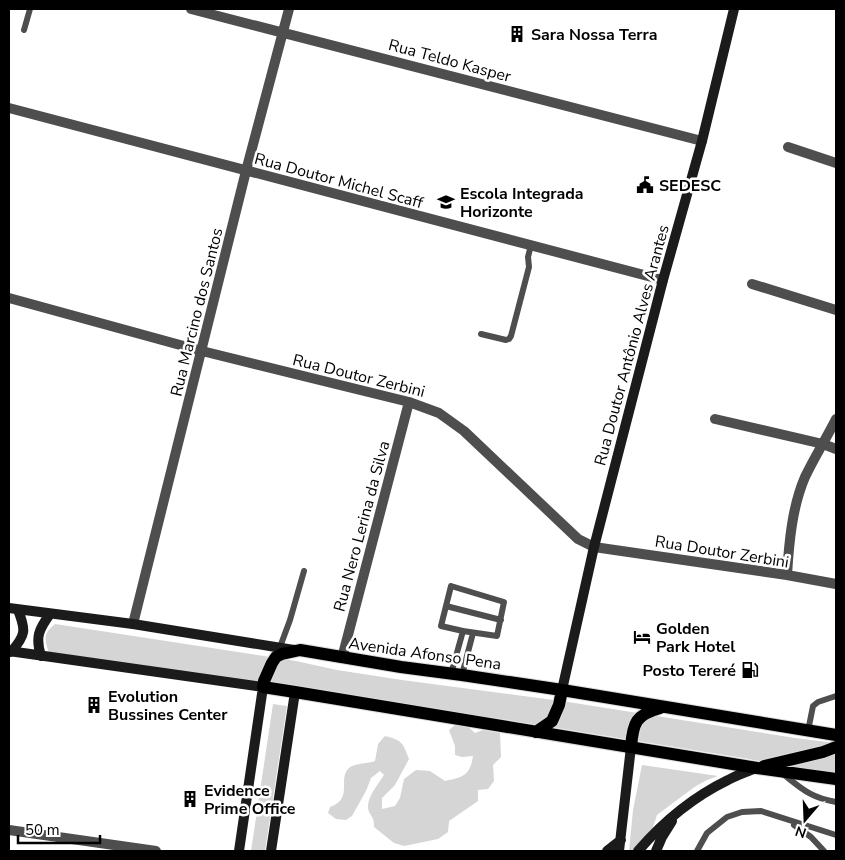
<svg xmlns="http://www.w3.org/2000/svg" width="845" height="860" font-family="'Nunito Sans',sans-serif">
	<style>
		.green { fill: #d5d5d5 }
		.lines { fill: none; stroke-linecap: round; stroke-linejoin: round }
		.primary-casing { stroke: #dbdbdb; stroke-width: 14 }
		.lane { stroke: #4e4e4e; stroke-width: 6 }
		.street { stroke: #4e4e4e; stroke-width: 10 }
		.secondary { stroke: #1b1b1b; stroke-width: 10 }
		.primary { stroke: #000; stroke-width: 12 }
		.labels { text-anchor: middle; stroke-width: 5; stroke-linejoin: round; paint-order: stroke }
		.poi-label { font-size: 16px; font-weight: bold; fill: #000; stroke: #fff; text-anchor: start }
		.street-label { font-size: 16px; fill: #000; stroke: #fff }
	</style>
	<rect width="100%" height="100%" fill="#fff"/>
	<path class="green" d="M55,624l241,37 41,9 65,10 160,21 233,37 41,5v31l-64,-10 -23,-5 -247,-40 -239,-32 -214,-34c-5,-15 -6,-19 6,-29z
		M273,704l14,2 -22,145h-14z
		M455,725h11l9,8 8,-3 17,3 1,24 -8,8 1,16 -6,8 -10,1v11l-29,20 -1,11 -10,7 -34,7 -10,-3 -20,-16c0,-9 -1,-8 -5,-15 -5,-12 9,-27 15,-37l-4,-4 -9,7 -5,13 -14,25 -6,4 -10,-1 -8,-6 2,-6c24,-9 7,-28 19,-39 6,-5 18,-4 26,-7l3,-17 7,-8c17,4 18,7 24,23l-14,26 -13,13v11l13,-3 5,-8 4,-19 12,-9 14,1 15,10c18,-4 25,-5 28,-25l-11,1 -7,-2v-9l-6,-16z
		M642,765l76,11 -11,4 -11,6 -15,11 -24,18 -12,36h-16l4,-41z"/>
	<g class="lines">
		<g class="primary-casing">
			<path id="primary" d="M536,732l16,-11 7,-16 3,-15
				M836,735l-274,-45 -100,-15 -61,-8 -101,-17 -18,4 -6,3 -4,6 -8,18 -1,6 32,5 462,76 79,11
				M631,747c2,-25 5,-32 29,-39
				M764,766l59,-14 13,-5"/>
		</g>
		<path class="lane" d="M24,30l6,-21
			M481,334l25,6 3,-1 2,-3 18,-69 -1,-10 3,-12
			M451,586l53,16 -7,34 -34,-5 -22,-5z
			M446,606l55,14
			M280,647l10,-27 14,-49
			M451,674l12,-43
			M462,675l11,-42
			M808,731l5,-25 5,-4 18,-6
			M783,774c19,15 28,24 53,28
			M794,825l17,12 13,14
			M697,851l10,-18 20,-16 15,-5 19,-1 75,24"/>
		<path class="street" d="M191,9l511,132
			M9,108l654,172
			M788,147l48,16
			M752,284l84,26
			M9,298l193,53 207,51 30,11 25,18 114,108 16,8 193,28 49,9
			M715,419l108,25 13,5
			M787,575c2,-32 5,-68 18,-98 9,-19 21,-38 31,-58
			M133,624l113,-453 43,-162
			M342,658l67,-256
			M9,830l147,21"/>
		<path class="secondary" d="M9,608l124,16 161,26
			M9,651l254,36 -24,164
			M11,652c15,-17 15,-22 7,-42
			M41,656c-6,-19 -2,-27 9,-42
			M562,690l32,-143 69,-267 39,-139 32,-132
			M271,851l24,-159
			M607,851l14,-11
			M619,851l12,-104
			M638,851c25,-29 55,-54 90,-71 9,-5 19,-8 28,-12
			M656,851l6,-14 10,-16"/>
		<use href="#primary" class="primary"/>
	</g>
	<defs>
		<g id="building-bare" transform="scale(1.35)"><path d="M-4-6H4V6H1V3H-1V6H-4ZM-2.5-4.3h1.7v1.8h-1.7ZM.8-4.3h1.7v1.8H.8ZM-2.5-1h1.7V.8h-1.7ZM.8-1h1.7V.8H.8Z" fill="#000" stroke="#fff" stroke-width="2.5" paint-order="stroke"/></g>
		<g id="civic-bare" transform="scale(1.35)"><path d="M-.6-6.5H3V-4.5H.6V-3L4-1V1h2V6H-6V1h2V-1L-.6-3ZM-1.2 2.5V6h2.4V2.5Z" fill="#000" stroke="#fff" stroke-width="2.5" paint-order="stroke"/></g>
		<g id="school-bare" transform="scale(1.35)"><path d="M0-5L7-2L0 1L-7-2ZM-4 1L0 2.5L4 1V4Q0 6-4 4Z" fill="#000" stroke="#fff" stroke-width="2.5" paint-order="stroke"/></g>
		<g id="hotel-bare" transform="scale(1.35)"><path d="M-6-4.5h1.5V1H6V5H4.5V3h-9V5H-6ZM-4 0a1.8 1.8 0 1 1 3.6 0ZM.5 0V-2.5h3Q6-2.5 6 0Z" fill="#000" stroke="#fff" stroke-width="2.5" paint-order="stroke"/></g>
		<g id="fuel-bare" transform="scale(1.35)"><path d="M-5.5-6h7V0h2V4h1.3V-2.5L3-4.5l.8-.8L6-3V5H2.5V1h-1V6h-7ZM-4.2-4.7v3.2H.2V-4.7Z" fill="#000" stroke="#fff" stroke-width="2.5" paint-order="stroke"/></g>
	</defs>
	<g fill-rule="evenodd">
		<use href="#building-bare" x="517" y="34"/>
		<use href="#civic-bare" x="645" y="185"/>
		<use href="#school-bare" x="446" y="202"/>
		<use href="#hotel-bare" x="642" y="637"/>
		<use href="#fuel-bare" x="750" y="670"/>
		<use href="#building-bare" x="94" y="705"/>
		<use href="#building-bare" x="190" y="799"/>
	</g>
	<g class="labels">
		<g class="poi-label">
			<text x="531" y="40">Sara Nossa Terra</text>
			<text x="659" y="191">SEDESC</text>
			<text x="460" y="199">Escola Integrada<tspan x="460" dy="18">Horizonte</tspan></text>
			<text x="656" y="634">Golden<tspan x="656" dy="18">Park Hotel</tspan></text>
			<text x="736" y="676" text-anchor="end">Posto Tereré</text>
			<text x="108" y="702">Evolution<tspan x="108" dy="18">Bussines Center</tspan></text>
			<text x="204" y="796">Evidence<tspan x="204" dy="18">Prime Office</tspan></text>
		</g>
		<g class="street-label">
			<text transform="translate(450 60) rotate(15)" y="6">Rua Teldo Kasper</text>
			<text transform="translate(339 180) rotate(15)" y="6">Rua Doutor Michel Scaff</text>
			<text transform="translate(196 312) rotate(-76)" y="6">Rua Marcino dos Santos</text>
			<text transform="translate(631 345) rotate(-75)" y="6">Rua Doutor Antônio Alves Arantes</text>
			<text transform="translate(359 375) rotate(14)" y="6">Rua Doutor Zerbini</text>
			<text transform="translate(361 526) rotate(-75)" y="6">Rua Nero Lerina da Silva</text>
			<text transform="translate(722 551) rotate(9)" y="6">Rua Doutor Zerbini</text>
			<text transform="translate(425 653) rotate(8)" y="6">Avenida Afonso Pena</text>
		</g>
	</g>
	<rect width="845" height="860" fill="none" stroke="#000000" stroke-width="20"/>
	<g transform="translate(805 820) rotate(199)" stroke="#ffffff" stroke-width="4" paint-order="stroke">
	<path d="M0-4L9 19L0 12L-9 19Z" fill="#000000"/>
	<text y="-8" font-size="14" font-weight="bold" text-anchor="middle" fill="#000000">N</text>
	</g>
	<path d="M18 835v8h82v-8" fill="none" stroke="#000000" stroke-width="2.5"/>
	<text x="25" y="835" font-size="15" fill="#000000" stroke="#ffffff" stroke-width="4" paint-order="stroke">50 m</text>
</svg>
